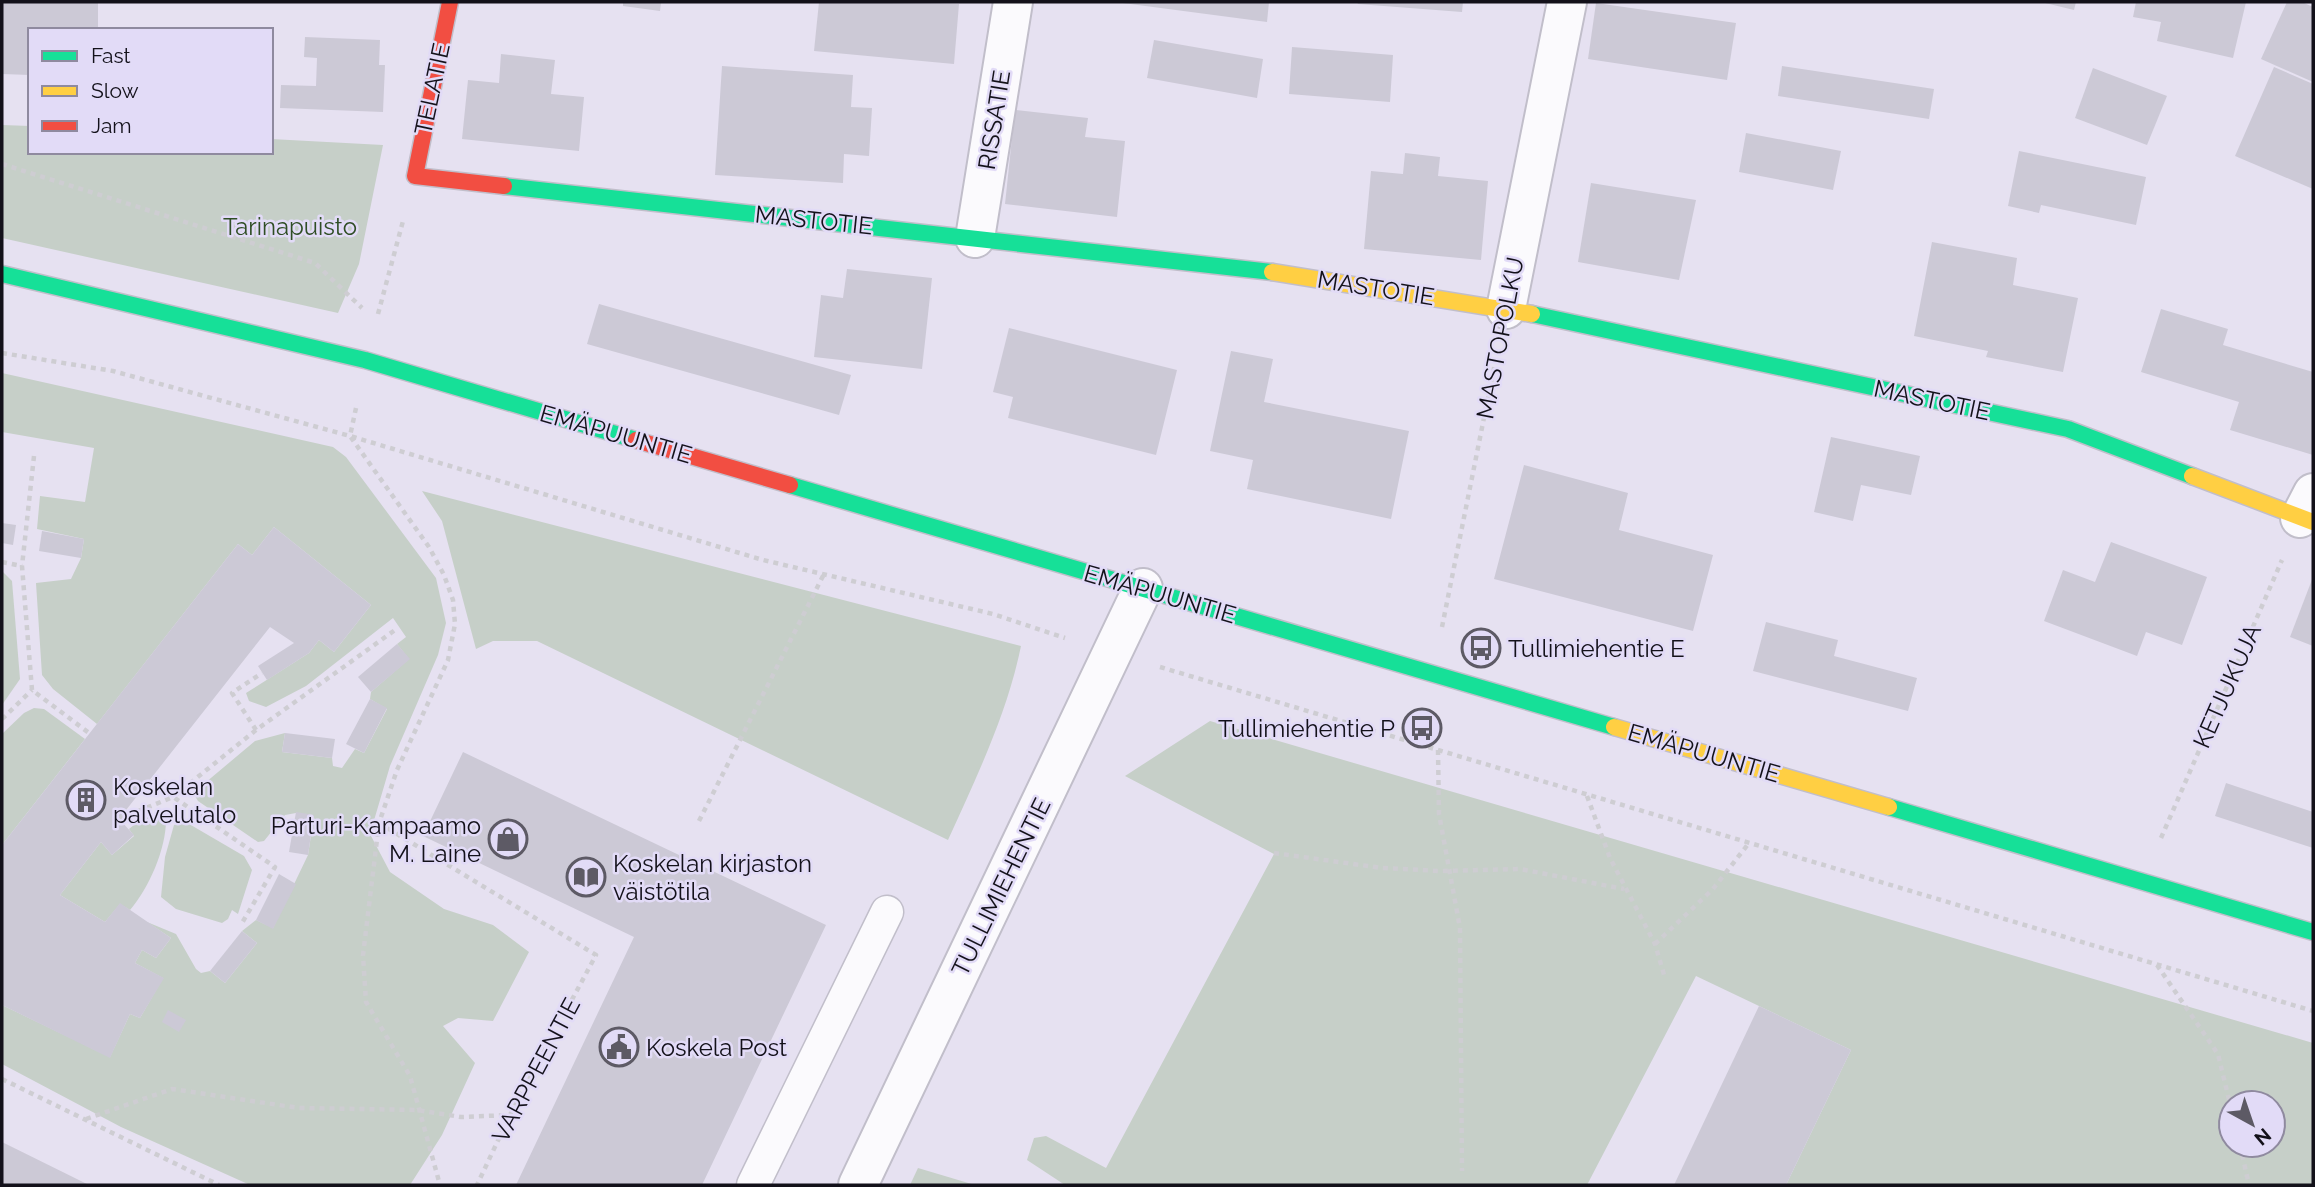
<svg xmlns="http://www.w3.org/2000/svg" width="2315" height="1187" font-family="Raleway,sans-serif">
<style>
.green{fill:#c6cfc8;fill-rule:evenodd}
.building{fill:#ccc9d6}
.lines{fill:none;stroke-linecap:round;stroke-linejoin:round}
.lane-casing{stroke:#c1beca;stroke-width:35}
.street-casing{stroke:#c1beca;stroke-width:42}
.fast-casing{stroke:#c1beca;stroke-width:19}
.slow-casing{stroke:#c1beca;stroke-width:19}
.jam-casing{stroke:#c1beca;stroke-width:19}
.path{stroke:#cecdd2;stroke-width:4.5;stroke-dasharray:5 5;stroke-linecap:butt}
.lane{stroke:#fbfafd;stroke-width:32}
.street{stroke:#fbfafd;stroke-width:38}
.fast{stroke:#16e098;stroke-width:16}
.slow{stroke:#ffcf43;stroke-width:16}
.jam{stroke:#f24e42;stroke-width:16}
.labels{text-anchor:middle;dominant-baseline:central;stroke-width:5;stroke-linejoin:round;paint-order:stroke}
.street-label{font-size:24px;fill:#13111a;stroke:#e2dbf7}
.park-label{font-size:24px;fill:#2f4e24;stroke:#e2dbf7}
.poi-label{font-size:24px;fill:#13111a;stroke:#e2dbf7;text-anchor:start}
</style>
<rect width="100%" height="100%" fill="#e6e1f1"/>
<g class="green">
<polygon points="2,125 30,126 30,152 271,152 271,139 383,145 359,264 338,313 2,238"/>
<polygon points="2,373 333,447 346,457 436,578 446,623 438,655 390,766 370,834 390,872 444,909 493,925 529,952 493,1021 458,1018 443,1026 475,1063 442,1135 410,1185 250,1185 121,1127 2,1064 2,1005 110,1057 130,1014 140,1018 163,978 135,963 142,950 156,958 171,938 147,922 176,934 196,969 201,973 210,971 225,983 257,943 242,931 256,920 273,928 308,855 314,816 296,813 285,815 264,841 258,842 198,801 195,796 199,788 255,741 285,733 282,752 332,758 333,766 342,768 355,749 364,753 387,709 370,699 371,692 409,659 397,644 406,637 393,618 306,686 266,707 249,701 246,693 309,653 319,640 334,652 371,605 274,527 252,555 238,544 97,724 53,689 42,675 36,583 71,579 81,558 84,539 37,529 40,496 85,502 94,448 2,432"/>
<path d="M422,491l599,155c-14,68 -44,130 -73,194l-411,-199h-44l-17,8 -34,-128z"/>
<polygon points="2,571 12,581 20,679 2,705"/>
<polygon points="34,708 44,709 85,739 2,845 2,734 24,713"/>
<path d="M1210,721l1103,322v142h-527l65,-135 -155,-74 -109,209h-522l-38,-25 7,-22 12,-2 60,32 168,-314 -149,-78zM2231,1103h42v42h-42z"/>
<path d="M161,815l5,5c0,29 -17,68 -36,90l-10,-6 -15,18 -45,-27 41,-53 11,13 22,-19 -5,-7c10,-8 19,-14 32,-14z"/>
<polygon points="184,821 244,856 252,870 238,914 232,910 228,919 222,923 176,909 161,897 165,857 174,825"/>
<polygon points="918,1168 975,1185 910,1185"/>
</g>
<g class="building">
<polygon points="2,2 98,2 98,30 30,30 30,75 2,74"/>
<polygon points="623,2 661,2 660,11 623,6"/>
<polygon points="819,2 959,4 954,64 814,51"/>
<polygon points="1115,2 1269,2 1267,22"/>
<polygon points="1357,2 1463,2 1462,12 1358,4"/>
<polygon points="2041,2 2076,2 2074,10"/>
<polygon points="2136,2 2246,2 2233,58 2157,41 2161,22 2133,17"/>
<polygon points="2287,2 2302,2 2313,7 2313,82 2261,59"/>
<polygon points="1596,3 1736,23 1727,80 1588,59"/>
<polygon points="305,37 380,40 379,65 385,65 383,112 280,108 281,85 316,86 317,58 304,57"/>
<polygon points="1154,40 1263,59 1257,98 1147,78"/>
<polygon points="1292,47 1393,55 1390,102 1289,94"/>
<polygon points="501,54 555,60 551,94 584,97 579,151 462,139 468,80 499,83"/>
<polygon points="722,66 853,75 851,107 872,108 869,156 844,154 843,183 715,175"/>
<polygon points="1782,66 1934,89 1929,119 1778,96"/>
<polygon points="2274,67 2313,84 2313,189 2235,156"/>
<polygon points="2093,68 2167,96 2147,145 2075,118"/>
<polygon points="1015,110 1088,118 1085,137 1125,141 1117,217 1005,204"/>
<polygon points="1746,133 1841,151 1833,190 1739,172"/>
<polygon points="2019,151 2146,177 2136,225 2041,205 2039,213 2008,206"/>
<polygon points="1405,153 1440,157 1438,176 1488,181 1481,260 1364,249 1371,171 1403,174"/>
<polygon points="1591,183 1696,200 1679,280 1578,262"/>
<polygon points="1932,242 2017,258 2013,285 2078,298 2063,372 1986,357 1988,351 1914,336"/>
<polygon points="847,269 932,278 922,369 814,357 821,295 843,298"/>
<polygon points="599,304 851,375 839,415 587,344"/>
<polygon points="2161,309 2228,329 2223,345 2313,372 2313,455 2230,430 2239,402 2141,372"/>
<polygon points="1009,328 1177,370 1156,455 1008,418 1013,397 993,392"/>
<polygon points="1231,351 1273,359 1264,402 1409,431 1391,519 1247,489 1253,460 1210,451"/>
<polygon points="1831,437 1920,456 1911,495 1861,485 1853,521 1814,512"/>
<polygon points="1524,465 1628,493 1619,530 1713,555 1693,631 1494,579"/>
<polygon points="2,523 16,525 13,545 2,543"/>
<polygon points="274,527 371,605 334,652 319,640 309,653 267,680 258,666 294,643 270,627 119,819 134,835 112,855 101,842 60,895 105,922 120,903 171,938 156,958 142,950 135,963 164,978 140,1018 130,1014 110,1058 2,1005 2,845 238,544 252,555"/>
<polygon points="42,531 84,539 81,558 39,551"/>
<polygon points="2111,542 2207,577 2182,645 2146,632 2137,656 2044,621 2063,570 2095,582"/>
<polygon points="2313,577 2313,646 2290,637"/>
<polygon points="1766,622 1838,640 1834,656 1917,678 1908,711 1753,671"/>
<polygon points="397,644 410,659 371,692 358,677"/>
<polygon points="370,699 387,708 364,753 346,744"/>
<polygon points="285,733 335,739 332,758 282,752"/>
<polygon points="463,752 826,925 702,1185 516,1185 634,937 423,836"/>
<polygon points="2226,783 2313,812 2313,848 2215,816"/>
<polygon points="296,812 314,815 308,855 289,852"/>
<polygon points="279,874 296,884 273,929 256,920"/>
<polygon points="242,931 257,943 225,983 210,971"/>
<polygon points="1759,1006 1851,1050 1786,1185 1674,1185"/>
<polygon points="168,1010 186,1020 179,1032 162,1022"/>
<polygon points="2,1142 89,1185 2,1185"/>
</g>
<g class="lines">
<defs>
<polyline id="lane" points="753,1185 887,912"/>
<g id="street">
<polyline points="975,238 1013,2"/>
<polyline points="1506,309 1567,2"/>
<polyline points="2300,518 2313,493"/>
<polyline points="858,1185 1143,588"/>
</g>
<g id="fast">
<polyline points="504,186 1272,272"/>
<polyline points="2,274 365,360 636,440"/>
<polyline points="1532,314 2068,429 2192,476"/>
<polyline points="790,485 1614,727"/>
<polyline points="1889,807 2313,932"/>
</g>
<g id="slow">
<polyline points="1272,272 1532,314"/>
<polyline points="2192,476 2313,522"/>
<polyline points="1614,727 1889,807"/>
</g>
<g id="jam">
<polyline points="450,2 415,176 504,186"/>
<polyline points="636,440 790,485"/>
</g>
</defs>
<use href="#lane" class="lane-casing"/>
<use href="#street" class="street-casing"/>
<use href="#fast" class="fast-casing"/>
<use href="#slow" class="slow-casing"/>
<use href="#jam" class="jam-casing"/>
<g class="path">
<polyline points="2,164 315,263 362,308"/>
<polyline points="378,314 403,221"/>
<polyline points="2,353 113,371 350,436 763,560 993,614 1065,638"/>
<polyline points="356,408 350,436 429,547 444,575 453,600 455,624 448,660 397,770 379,823 363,955 366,1002 410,1076 440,1185"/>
<polyline points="34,456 22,566 32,690 89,733"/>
<polyline points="2,562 22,566"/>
<polyline points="1442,627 1496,358"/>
<polyline points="1160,667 2313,1011"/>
<polyline points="2,719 32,690"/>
<polyline points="256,730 232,693 262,673"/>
<polyline points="1438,750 1439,814 1460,928 1462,1171"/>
<polyline points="150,781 275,867 242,923"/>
<polyline points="1587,796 1610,858 1655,944 1665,978"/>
<polyline points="119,819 173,797 256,730 395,630"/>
<polyline points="699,821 824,574"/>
<polyline points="379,823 596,955 510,1115 477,1185"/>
<polyline points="2161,838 2282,560"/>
<polyline points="1274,853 1382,868 1440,871 1520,869 1624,889"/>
<polyline points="1655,944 1713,889 1749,843"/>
<polyline points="2157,965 2218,1054 2231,1108"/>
<polyline points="2,1079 219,1185"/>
<polyline points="86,1119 172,1089 299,1108 417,1110 461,1117 510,1115"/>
<polyline points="2240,1145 2249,1185"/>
</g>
<use href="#lane" class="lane"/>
<use href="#street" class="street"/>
<use href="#fast" class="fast"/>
<use href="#slow" class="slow"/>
<use href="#jam" class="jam"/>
</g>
<defs>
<symbol id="bus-ring" viewBox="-11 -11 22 22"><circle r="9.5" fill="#e2dbf7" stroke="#5d5a65" stroke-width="1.5"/><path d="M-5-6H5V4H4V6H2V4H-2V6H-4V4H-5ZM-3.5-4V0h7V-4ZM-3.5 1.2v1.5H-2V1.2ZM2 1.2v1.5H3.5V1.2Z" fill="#5d5a65"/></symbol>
<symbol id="building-ring" viewBox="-11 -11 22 22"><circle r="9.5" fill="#e2dbf7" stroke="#5d5a65" stroke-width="1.5"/><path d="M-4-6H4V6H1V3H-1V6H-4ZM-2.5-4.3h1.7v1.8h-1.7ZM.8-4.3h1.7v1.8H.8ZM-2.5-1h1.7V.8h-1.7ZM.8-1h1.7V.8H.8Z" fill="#5d5a65"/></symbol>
<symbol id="shop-ring" viewBox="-11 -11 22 22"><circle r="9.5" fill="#e2dbf7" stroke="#5d5a65" stroke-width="1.5"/><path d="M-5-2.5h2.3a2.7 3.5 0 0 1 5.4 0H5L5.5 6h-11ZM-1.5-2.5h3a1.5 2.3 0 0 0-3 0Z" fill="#5d5a65"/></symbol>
<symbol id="library-ring" viewBox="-11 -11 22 22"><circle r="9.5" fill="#e2dbf7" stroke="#5d5a65" stroke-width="1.5"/><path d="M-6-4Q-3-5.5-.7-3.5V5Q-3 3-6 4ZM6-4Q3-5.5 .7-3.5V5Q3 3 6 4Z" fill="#5d5a65"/></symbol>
<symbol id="civic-ring" viewBox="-11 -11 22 22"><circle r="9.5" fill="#e2dbf7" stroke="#5d5a65" stroke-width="1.5"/><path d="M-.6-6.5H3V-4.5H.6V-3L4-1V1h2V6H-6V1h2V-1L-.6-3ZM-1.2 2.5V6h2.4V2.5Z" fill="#5d5a65"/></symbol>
</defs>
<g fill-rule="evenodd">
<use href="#bus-ring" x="1459" y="626" width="44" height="44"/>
<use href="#bus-ring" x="1400" y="706" width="44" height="44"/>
<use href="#building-ring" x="64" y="778" width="44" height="44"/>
<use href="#shop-ring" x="486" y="817" width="44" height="44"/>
<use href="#library-ring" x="564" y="855" width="44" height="44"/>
<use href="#civic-ring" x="597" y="1025" width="44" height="44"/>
</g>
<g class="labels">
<g class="street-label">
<text transform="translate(432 89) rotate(-78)">TELATIE</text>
<text transform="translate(994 120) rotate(-81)">RISSATIE</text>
<text transform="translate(814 220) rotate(6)">MASTOTIE</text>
<text transform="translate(1376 288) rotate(9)">MASTOTIE</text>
<text transform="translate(1500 338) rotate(-79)">MASTOPOLKU</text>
<text transform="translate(1932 400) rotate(12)">MASTOTIE</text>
<text transform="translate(616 434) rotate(16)">EMÄPUUNTIE</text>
<text transform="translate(1160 594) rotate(16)">EMÄPUUNTIE</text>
<text transform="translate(2227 686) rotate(-66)">KETJUKUJA</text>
<text transform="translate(1704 753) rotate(16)">EMÄPUUNTIE</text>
<text transform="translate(1001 887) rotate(-64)">TULLIMIEHENTIE</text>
<text transform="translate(536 1070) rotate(-62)">VARPPEENTIE</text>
</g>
<g class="park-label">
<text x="290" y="226">Tarinapuisto</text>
</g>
<g class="poi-label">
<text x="1508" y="648">Tullimiehentie E</text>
<text x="1395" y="728" text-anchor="end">Tullimiehentie P</text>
<text x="113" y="786">Koskelan<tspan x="113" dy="28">palvelutalo</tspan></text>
<text x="481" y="825" text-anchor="end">Parturi-Kampaamo<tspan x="481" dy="28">M. Laine</tspan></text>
<text x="613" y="863">Koskelan kirjaston<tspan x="613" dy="28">väistötila</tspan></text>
<text x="646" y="1047">Koskela Post</text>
</g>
</g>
<rect width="2315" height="1187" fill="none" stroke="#13111a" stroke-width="7"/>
<rect x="28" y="28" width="245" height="126" fill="#e2dbf7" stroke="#8f8a9f" stroke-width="2"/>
<rect x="42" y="51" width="35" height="10" fill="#16e098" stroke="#8f8a9f" stroke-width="2"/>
<text x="91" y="63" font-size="21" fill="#13111a">Fast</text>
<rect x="42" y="86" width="35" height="10" fill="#ffcf43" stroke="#8f8a9f" stroke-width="2"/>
<text x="91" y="98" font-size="21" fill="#13111a">Slow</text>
<rect x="42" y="121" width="35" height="10" fill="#f24e42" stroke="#8f8a9f" stroke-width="2"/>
<text x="91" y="133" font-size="21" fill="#13111a">Jam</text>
<g transform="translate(2252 1124) rotate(140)"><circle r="33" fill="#e2dbf7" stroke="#8f8a9f" stroke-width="2"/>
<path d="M0-5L12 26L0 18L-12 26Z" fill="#5d5a65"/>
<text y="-10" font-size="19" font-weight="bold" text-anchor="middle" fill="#13111a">N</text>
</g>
</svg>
